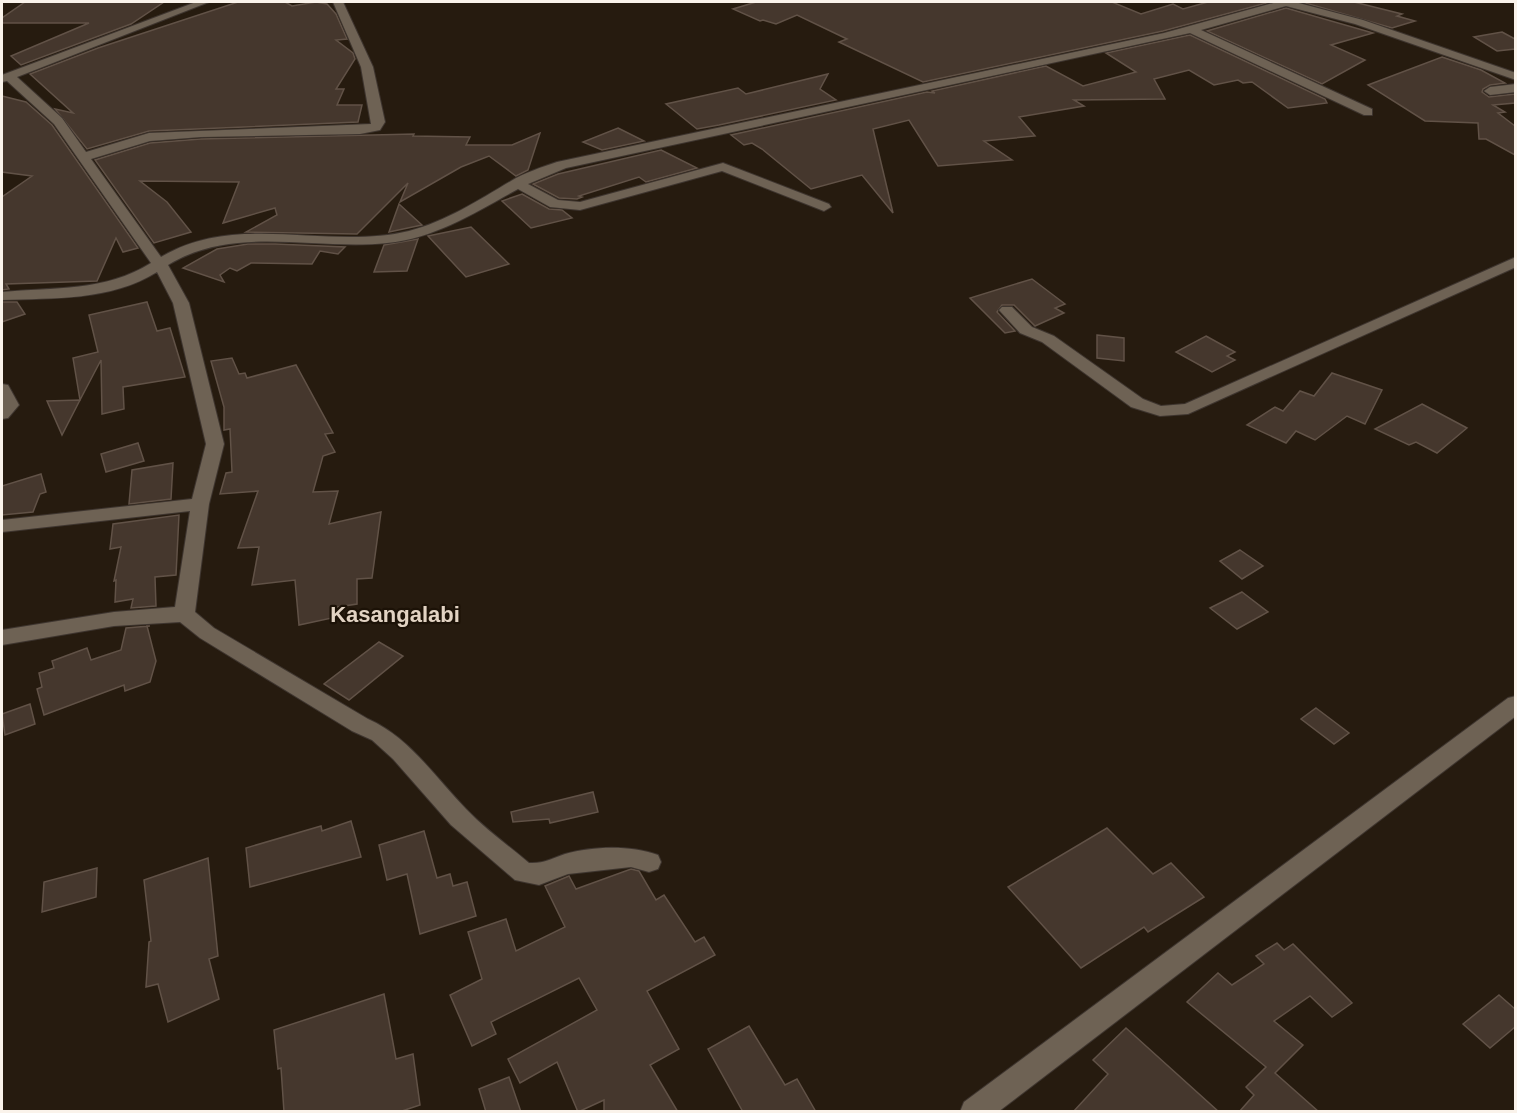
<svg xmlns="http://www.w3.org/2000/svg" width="1517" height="1113" font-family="Helvetica,sans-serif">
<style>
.building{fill:#45372d;stroke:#615247;stroke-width:1.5}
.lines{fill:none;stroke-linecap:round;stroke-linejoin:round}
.minor-casing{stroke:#3e352f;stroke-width:2}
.minor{fill:#6e6254;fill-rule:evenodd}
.labels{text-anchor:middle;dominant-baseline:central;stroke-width:4.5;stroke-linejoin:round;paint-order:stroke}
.quarter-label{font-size:22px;font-weight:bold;fill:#e2d3c3;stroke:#1c1207}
</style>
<rect width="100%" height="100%" fill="#261b0f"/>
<g class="building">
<polygon points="25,2 164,2 131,24 21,65 11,56 89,23 2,23 2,18"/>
<polygon points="238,2 285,2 292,6 316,2 327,4 336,14 347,39 336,40 353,53 355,59 336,89 344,89 337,105 362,105 358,122 149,131 87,149 55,109 73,113 30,74 98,48"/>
<polygon points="756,2 1112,2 1141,14 1173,4 1183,9 1208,2 1270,2 1163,31 923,82 839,42 847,39 797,15 776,24 763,20 760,21 733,9"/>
<polygon points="1302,2 1354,2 1402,14 1397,16 1415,21 1392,28"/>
<polygon points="1286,8 1373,33 1331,45 1365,60 1322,84 1207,31"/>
<polygon points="1502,32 1515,39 1515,49 1497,51 1474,37"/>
<polygon points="1190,35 1325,99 1327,103 1288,108 1252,82 1243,83 1238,80 1214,85 1189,70 1154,79 1165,99 1074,100 1084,106 1019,117 1035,136 984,141 1012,160 938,166 909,120 873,129 893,213 862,175 811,189 762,149 752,143 744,145 731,135 927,92 935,93 932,91 1046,66 1083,86 1136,72 1106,53"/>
<polygon points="1442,57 1481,70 1505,83 1490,85 1483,89 1482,92 1489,97 1515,94 1515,103 1493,105 1505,112 1498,113 1515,126 1515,155 1486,139 1479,139 1478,123 1425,121 1368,85"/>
<polygon points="828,74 820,89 836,100 719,125 697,129 666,104 738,88 746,94"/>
<polygon points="2,96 26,102 52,125 138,248 123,252 116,238 97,281 6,284 9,289 2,290 2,197 32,176 2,172"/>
<polygon points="618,128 644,141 602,150 583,142"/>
<polygon points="540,133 528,170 516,176 489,156 461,167 400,202 408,183 357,234 246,232 277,215 275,208 223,223 239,182 140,181 167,202 191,232 154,243 95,160 150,143 201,139 414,134 413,136 470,137 466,145 512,145"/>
<polygon points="661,150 697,168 646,182 639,177 579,196 582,197 577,199 559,198 533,184 558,174"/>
<polygon points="522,194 549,209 562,210 572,218 531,228 502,201"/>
<polygon points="399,204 422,225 389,232"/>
<polygon points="471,227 509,264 466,277 428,236"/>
<polygon points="418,239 407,271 374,272 384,245"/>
<polygon points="248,244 275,244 345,247 338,254 320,251 312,264 251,263 237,271 230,268 220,275 224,282 183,268 217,249"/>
<polygon points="1032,279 1065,304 1055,308 1064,313 1035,326 1014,305 1002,305 997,312 1015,331 1005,333 970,298"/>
<polygon points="2,302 17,302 25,314 2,322"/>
<polygon points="147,302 157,331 170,328 185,377 123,387 124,409 102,414 101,360 80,400 73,358 98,352 89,315"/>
<polygon points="1097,335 1124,338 1124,361 1097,358"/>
<polygon points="1206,336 1235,352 1227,356 1235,360 1212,372 1176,352"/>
<polygon points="232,358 239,374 245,373 247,378 296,365 333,433 325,434 335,452 323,456 313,492 338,491 329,524 381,512 372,578 357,579 357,604 331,608 332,618 299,625 295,580 252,585 259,547 238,548 258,491 220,494 226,473 232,472 230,429 224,430 224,407 211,361"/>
<polygon points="1332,373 1382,390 1365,424 1347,416 1315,440 1296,431 1286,443 1247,425 1275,407 1283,411 1300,391 1314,396"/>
<polygon points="80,400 62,435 47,401"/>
<polygon points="1422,404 1467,428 1437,453 1416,442 1409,445 1375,429"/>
<polygon points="138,443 144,461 106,472 101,454"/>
<polygon points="173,463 171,499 129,504 132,470"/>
<polygon points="41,474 46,492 40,494 33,512 2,515 2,486"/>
<polygon points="179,515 176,575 155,577 156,606 131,608 133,599 115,602 116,580 114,581 121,547 110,549 113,524"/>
<polygon points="1240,550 1263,566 1242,579 1220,561"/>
<polygon points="1242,592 1268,612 1237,629 1210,608"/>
<polygon points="147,626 156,661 150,682 125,691 124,685 44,715 37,689 42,687 39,673 54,668 52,661 87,648 91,660 121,650 126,628 150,626"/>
<polygon points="379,642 403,656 349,700 324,684"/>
<polygon points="30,704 35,724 5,735 2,714"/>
<polygon points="1316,708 1349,733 1334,744 1301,719"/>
<polygon points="593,792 598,812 550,823 549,819 513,822 511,812"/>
<polygon points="351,821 361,857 250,887 246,848 321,826 322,831"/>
<polygon points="1107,828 1153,874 1171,863 1204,897 1148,932 1144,927 1081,968 1008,887"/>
<polygon points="424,831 437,878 450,874 453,886 467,882 476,916 420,934 407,874 387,880 379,845"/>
<polygon points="208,858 218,956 209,959 219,999 168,1022 158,984 146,987 149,942 151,941 144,880"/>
<polygon points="97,868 96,897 42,912 44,882"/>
<polygon points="631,869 639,871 656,900 664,895 695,942 704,937 715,955 647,991 679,1049 650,1065 678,1112 604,1112 604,1100 578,1112 557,1062 520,1083 508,1059 597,1010 579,978 491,1022 496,1034 472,1046 450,995 482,979 468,932 506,919 516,951 565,927 545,886 569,876 576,889"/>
<polygon points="1277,943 1284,950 1293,944 1352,1003 1332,1017 1310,996 1274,1021 1303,1045 1275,1073 1319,1112 1239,1112 1254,1095 1246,1087 1266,1067 1187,1002 1218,973 1232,985 1264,964 1256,956"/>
<polygon points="384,994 396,1059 413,1054 420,1105 399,1112 284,1112 281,1068 278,1069 274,1030"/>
<polygon points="1499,995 1515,1009 1515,1027 1490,1048 1463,1024"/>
<polygon points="749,1026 785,1085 797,1079 816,1112 743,1112 708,1049"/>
<polygon points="1126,1028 1219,1112 1073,1112 1108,1074 1093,1060"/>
<polygon points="509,1077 521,1112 486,1112 479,1089"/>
</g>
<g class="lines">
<defs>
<g id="minor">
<path d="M196,2h13l-192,75 45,41 24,34 63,-19 222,-9 -10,-57 -28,-65h10l30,65 12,55 -5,8 -20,4 -159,3 -51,4 -59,18 70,98c78,-46 166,-6 248,-26 36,-9 70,-31 102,-50 13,-8 31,-14 46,-19l607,-129 113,-31h18l68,18 153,53v7l-161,-56 -69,-18 -85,24 171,79v6h-8l-174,-82 -624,135 -38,16 30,16 22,2 143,-39 106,41 2,3 -7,4 -102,-40 -142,39 -30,-3 -32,-18c-42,23 -82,49 -131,54 -73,8 -152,-19 -219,22l21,38 35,141 -15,60 -14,108 19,16 154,91c41,18 67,58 98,90 19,20 42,36 63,54 14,1 24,-5 36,-9 29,-8 65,-9 93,1l3,7 -3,7 -9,3 -18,-5 -63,7 -29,11 -24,-5 -64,-55 -58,-66 -21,-19 -20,-9 -152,-93 -20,-16 -66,4 -112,19v-15l112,-18 61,-5 15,-96 -188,21v-12l190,-21 14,-55 -33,-141 -16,-31c-46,29 -104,26 -155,28v-8c52,-5 103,0 149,-29l-97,-139 -47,-43 -5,1v-7z"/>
<polygon points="1516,84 1516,92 1490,95 1484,91 1490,87"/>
<polygon points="1516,257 1516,267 1188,414 1160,416 1131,407 1042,342 1020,333 999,310 1002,307 1012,307 1032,327 1054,336 1143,399 1161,406 1185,404"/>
<polygon points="2,384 8,385 19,405 8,418 2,419"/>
<polygon points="1516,696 1516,716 998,1112 960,1112 964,1102 1508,698"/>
</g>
</defs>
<use href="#minor" class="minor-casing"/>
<use href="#minor" class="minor"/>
</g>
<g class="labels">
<g class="quarter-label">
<text x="395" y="614">Kasangalabi</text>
</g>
</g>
<rect width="1517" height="1113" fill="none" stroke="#faf3eb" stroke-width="6"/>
</svg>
